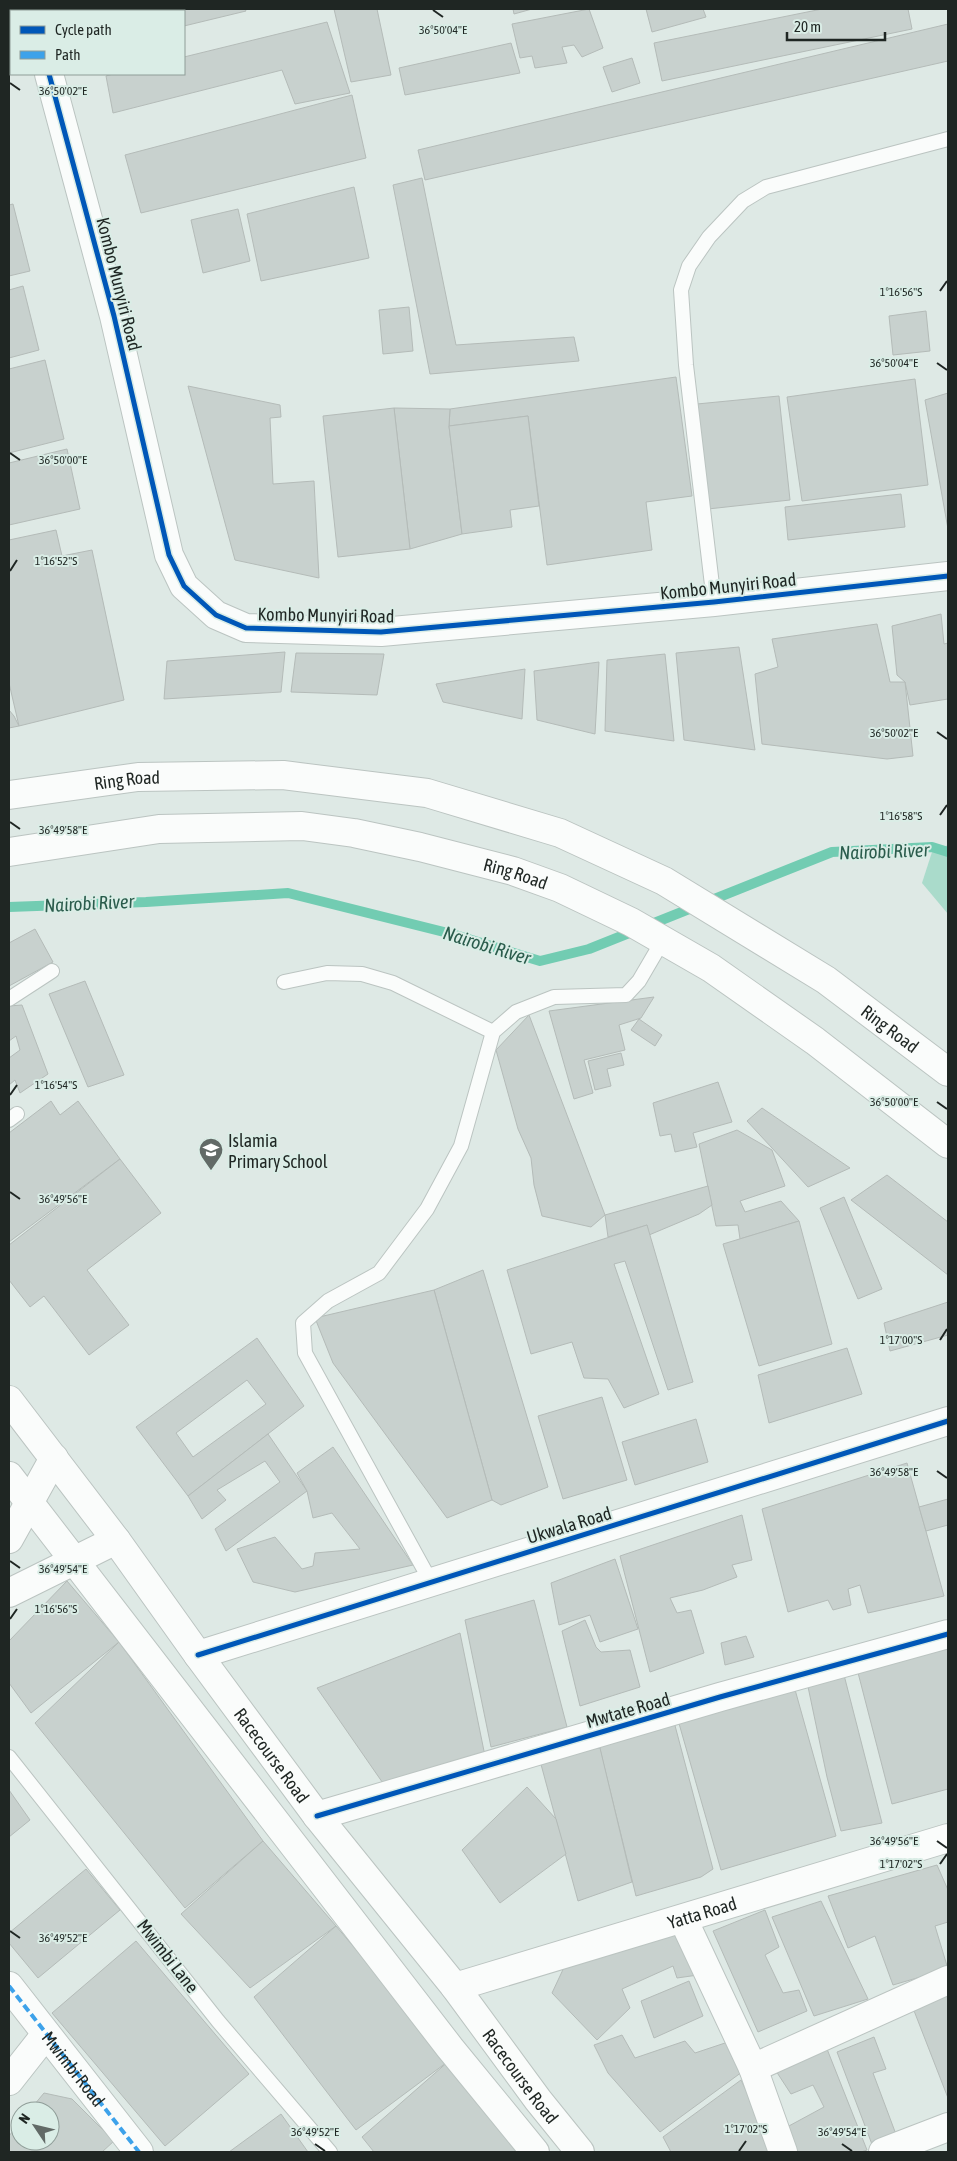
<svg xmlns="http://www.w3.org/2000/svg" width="957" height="2161" font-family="'Asap Condensed',sans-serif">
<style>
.green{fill:#aadbcb}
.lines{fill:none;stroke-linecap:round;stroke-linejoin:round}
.stream{stroke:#72ccb2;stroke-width:10}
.building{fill:#c8d1ce;stroke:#b4bbb8;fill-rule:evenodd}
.lane-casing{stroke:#bbc4c1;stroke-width:16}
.street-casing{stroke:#bbc4c1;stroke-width:30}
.secondary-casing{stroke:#bbc4c1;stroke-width:30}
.lane{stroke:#fafcfb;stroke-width:14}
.street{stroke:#fafcfb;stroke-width:28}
.secondary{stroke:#fafcfb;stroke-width:28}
.quiet{stroke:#3da2ea;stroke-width:4;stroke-dasharray:8 4;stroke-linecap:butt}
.cycleway-casing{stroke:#daede6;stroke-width:8}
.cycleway{stroke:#0057b8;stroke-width:5}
.ticks{fill:none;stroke:#1f2623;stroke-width:2}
.labels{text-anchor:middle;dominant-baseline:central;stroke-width:4;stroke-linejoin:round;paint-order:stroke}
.street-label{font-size:18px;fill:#1f2623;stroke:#daede6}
.poi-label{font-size:18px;fill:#1f2623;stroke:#daede6;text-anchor:start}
.water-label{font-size:19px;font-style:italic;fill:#2a5c4c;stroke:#daede6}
.ticks-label{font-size:12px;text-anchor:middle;fill:#1f2623;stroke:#daede6;stroke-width:4;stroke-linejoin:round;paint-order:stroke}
</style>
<rect width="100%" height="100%" fill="#dee9e5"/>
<polygon class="green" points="948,845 948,914 922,883 932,852"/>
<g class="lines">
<polyline class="stream" points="9,907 146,902 288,893 452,934 540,961 589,949 832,852 932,847 948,852"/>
</g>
<g class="building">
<polygon points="124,9 245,9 246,11 184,26 184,11 125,11"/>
<polygon points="334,9 377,9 391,75 351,82"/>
<polygon points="513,9 532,9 514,14"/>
<polygon points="589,9 603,48 582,57 574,45 562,47 567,63 535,68 532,56 520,58 512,24"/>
<polygon points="646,9 703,9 706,17 652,32"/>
<polygon points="822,9 908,9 912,29 662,81 654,43"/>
<polygon points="327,22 350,93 295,104 282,70 113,113 106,76 113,74 184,74 184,57"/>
<polygon points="948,24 948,61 425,180 418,150"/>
<polygon points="511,43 520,73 405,95 399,68"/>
<polygon points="632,58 640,83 612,92 603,67"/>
<polygon points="352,95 366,158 141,213 125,155"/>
<polygon points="422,178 456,345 574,337 579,361 430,374 393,185"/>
<polygon points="354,187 369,258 261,281 247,214"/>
<polygon points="13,204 30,271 9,276 9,205"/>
<polygon points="238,209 250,261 203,273 191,220"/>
<polygon points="23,286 39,350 9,358 9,290"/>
<polygon points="409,307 413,351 383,354 379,310"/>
<polygon points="926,311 930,351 893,355 889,316"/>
<polygon points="45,360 64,439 9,453 9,369"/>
<polygon points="676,377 692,496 646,502 652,550 547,565 528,416 449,426 450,409"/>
<polygon points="915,379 928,485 802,501 787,397"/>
<polygon points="188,386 280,405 281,417 270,418 273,484 314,481 319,578 235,560"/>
<polygon points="948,393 948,529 925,400"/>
<polygon points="779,396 790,500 708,509 697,404"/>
<polygon points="394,408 450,409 449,426 462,534 410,549"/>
<polygon points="394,408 410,549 338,557 323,416"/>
<polygon points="528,416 539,506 510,510 512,527 462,534 449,426"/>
<polygon points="67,449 80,509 9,525 9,463"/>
<polygon points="901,494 905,527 788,540 785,507"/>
<polygon points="56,530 62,556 92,550 124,700 19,726 9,683 9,540"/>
<polygon points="941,614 944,644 948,643 948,699 910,705 905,682 897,675 892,626"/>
<polygon points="877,624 890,682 905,682 913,756 887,759 762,744 755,674 778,667 772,639"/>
<polygon points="739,647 755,750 684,740 676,653"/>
<polygon points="285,652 281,692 164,699 167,661"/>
<polygon points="296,653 384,654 377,695 291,692"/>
<polygon points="665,654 674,741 605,731 607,660"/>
<polygon points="599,662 595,734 537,720 534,671"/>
<polygon points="525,669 522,719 443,702 436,684"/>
<polygon points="9,710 14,716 19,726 9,728"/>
<polygon points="35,929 53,962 9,986 9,943"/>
<polygon points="85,981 124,1075 88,1087 49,994"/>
<polygon points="654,997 641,1018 619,1025 625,1050 584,1060 593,1093 574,1099 549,1011"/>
<polygon points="22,1005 48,1074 20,1093 15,1080 9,1085 9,1058 20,1050 16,1036 9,1041 9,1006"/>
<polygon points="529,1015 605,1215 591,1227 542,1216 534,1185 531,1158 518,1129 496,1050"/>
<polygon points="639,1019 662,1035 655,1046 631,1030"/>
<polygon points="621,1053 624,1065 607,1069 611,1086 595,1090 588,1061"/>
<polygon points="718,1082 732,1122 693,1133 697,1147 675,1152 671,1134 660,1136 653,1103"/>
<polygon points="51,1101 60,1115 78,1101 120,1159 9,1242 9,1133"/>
<polygon points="762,1108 850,1168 808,1187 747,1121"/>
<polygon points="737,1130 772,1150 785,1186 740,1201 745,1212 781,1201 799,1221 740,1239 738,1225 716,1226 699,1144"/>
<polygon points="120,1159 161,1213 87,1270 129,1325 89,1355 44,1296 30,1307 9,1280 9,1245"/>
<polygon points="887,1175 948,1222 948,1275 851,1200"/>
<polygon points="708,1186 712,1205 699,1214 649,1235 647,1225 608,1237 605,1215"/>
<polygon points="844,1197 882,1289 858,1299 820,1208"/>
<polygon points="799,1221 832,1344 759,1366 723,1244"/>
<polygon points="647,1225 693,1382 668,1390 625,1261 614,1264 659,1394 624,1408 608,1379 584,1378 572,1342 531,1354 507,1270"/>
<polygon points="483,1270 548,1487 501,1505 492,1500 434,1290"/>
<polygon points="434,1290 492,1500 447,1518 333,1363 315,1318"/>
<polygon points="948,1302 948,1335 890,1351 884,1323"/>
<path d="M257,1338l47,68 -116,90 -52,-69zM247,1380l19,24 -73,53 -17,-24z"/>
<polygon points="847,1348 862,1394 769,1423 758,1375"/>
<polygon points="602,1397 627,1480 563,1499 538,1416"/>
<polygon points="696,1419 708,1462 635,1485 622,1442"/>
<polygon points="268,1434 307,1491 226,1551 215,1529 280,1482 265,1461 217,1490 226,1500 202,1519 188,1496"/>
<polygon points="333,1447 413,1565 295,1592 253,1582 237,1549 275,1537 302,1569 313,1566 315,1553 360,1549 332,1513 313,1518 307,1491 297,1473"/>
<polygon points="907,1463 944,1596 868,1613 860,1585 848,1589 851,1605 833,1610 828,1600 788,1612 762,1509"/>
<polygon points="948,1499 948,1525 926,1531 919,1507"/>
<polygon points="742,1515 752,1560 732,1565 737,1577 703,1590 670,1598 677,1613 691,1610 704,1653 650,1672 620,1556"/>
<polygon points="615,1559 638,1629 600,1642 590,1615 559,1625 551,1583"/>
<polygon points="67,1581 119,1642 31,1713 9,1683 9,1641"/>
<polygon points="534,1600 567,1727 491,1747 465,1620"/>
<polygon points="585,1620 596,1647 601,1652 630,1650 640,1687 580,1706 562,1631"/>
<polygon points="460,1633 485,1756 387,1789 317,1688"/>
<polygon points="746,1636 754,1657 725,1665 721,1643"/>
<polygon points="948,1639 948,1789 892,1804 856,1665"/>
<polygon points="119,1642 263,1841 185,1908 35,1723"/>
<polygon points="844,1675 882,1823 841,1831 827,1777 807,1682"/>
<polygon points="794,1686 836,1836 721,1870 678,1720"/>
<polygon points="673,1718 713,1869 701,1877 636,1896 597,1737"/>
<polygon points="600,1748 632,1882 578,1901 539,1757"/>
<polygon points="527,1787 556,1819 566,1854 500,1903 462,1850"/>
<polygon points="9,1790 30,1820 9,1837"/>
<polygon points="263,1841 336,1926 250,1988 181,1914"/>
<polygon points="937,1865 948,1890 948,1922 935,1926 948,1969 893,1985 875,1936 848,1948 828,1896"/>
<polygon points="86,1869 120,1910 38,1978 9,1943 9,1933"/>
<polygon points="821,1901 868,1999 814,2016 772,1917"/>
<polygon points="765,1910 779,1947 765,1955 783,1993 799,1990 807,2011 758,2032 713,1931"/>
<polygon points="336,1926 450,2060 356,2130 254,1997"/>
<polygon points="678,1934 698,1975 677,1978 673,1966 622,1989 630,2008 597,2040 552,1993 567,1961"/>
<polygon points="136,1941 249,2074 165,2146 52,2013"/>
<polygon points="689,1981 703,2016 654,2038 641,2001"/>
<polygon points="948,1986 948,2098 911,2003"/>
<polygon points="622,2035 635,2058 685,2041 695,2053 731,2041 742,2072 660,2132 608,2073 594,2045"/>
<polygon points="874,2037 886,2069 873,2073 897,2137 873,2147 837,2052"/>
<polygon points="827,2049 867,2150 861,2152 797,2152 787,2127 824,2107 813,2085 791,2094 776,2071"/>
<polygon points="450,2060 525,2152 374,2152 362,2137"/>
<polygon points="741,2080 776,2152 671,2152 663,2137"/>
<polygon points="44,2093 72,2099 114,2141 102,2152 9,2152 9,2136 20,2122 20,2141 50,2141 50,2111 29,2111"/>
<polygon points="281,2114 308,2152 229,2152"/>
</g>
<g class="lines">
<defs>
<g id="lane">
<polyline points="714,602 686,365 681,290 689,266 709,237 743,201 766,187 948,139"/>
<polyline points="284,982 327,973 362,974 393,983 493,1032"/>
<polyline points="9,999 52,971"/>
<polyline points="9,1120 17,1114"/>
<polyline points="431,1582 305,1353 303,1323 328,1301 379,1273 427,1209 461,1146 493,1032 516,1012 554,997 626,995 639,981 663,940"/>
<polyline points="9,1757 218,2021 330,2152"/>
</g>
<g id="street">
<polyline points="32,9 32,11"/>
<polyline points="49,74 114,316 169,555 184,586 216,615 246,628 381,632 714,602 948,576"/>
<polyline points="198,1655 948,1421"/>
<polyline points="317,1816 720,1697 948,1634"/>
<polyline points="683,1919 753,2068 783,2152"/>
<path id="s1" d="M9,1986l130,166"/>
<path id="s2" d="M455,1987l493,-149"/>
<polyline points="753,2068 948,1980"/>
<polyline points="9,2081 46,2034"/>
<polyline points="883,2152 948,2127"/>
</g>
<g id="secondary">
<path id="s3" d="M9,795l129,-18 145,-2 144,18 133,40 104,48 162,99 122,92"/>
<path id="s4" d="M9,852l150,-23 143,-3 52,7 66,14 93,24 47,17 71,34 80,46 104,73 133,103"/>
<path id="s5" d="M9,1400l107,140 82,115 119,161 138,171 83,113 42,52"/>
<polyline points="9,1476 450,2048 535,2152"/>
<polyline points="9,1539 54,1458"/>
<polyline points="9,1593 116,1540"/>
</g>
</defs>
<use href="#lane" class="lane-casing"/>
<use href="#street" class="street-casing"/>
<use href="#secondary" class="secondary-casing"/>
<use href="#lane" class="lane"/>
<use href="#street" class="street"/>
<use href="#secondary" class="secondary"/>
<polyline class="quiet" points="9,1986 139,2152"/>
<defs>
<g id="cycleway">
<polyline points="49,74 114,316 169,555 184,586 216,615 246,628 381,632 714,602 948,576"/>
<polyline points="198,1655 948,1421"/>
<polyline points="317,1816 720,1697 948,1634"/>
</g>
</defs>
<use href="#cycleway" class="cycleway-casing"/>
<use href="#cycleway" class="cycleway"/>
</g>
<path class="ticks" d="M433,10l10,7M10,83l10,7M940,291l7,-10M937,363l10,7M10,453l10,7M10,571l7,-11M937,732l10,7M940,815l7,-10M10,822l10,7M10,1095l7,-10M937,1102l10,7M10,1192l10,7M940,1340l7,-11M937,1471l10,7M10,1561l10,7M10,1619l7,-10M937,1841l10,7M940,1864l7,-10M10,1931l10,7M315,2144l10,7M842,2144l10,7M739,2151l7,-10"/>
<defs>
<symbol id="school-pin" viewBox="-11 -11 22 30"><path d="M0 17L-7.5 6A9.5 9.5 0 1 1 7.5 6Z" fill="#626a67" stroke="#daede6"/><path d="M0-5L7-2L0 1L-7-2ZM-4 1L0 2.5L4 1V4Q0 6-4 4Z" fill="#fff"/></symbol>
</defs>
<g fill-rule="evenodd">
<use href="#school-pin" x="197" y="1136" width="28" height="38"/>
</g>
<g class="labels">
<g class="street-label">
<text transform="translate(119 284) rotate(76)">Kombo Munyiri Road</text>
<text transform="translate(728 586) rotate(-6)">Kombo Munyiri Road</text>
<text transform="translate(326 615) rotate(1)">Kombo Munyiri Road</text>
<text stroke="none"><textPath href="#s3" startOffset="119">Ring Road</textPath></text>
<text stroke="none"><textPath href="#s4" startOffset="514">Ring Road</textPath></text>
<text stroke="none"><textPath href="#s3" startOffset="944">Ring Road</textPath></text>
<text transform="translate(569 1525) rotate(-17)">Ukwala Road</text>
<text transform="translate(628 1710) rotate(-16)">Mwtate Road</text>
<text stroke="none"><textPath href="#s5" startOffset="442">Racecourse Road</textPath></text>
<text stroke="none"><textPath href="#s2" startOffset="258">Yatta Road</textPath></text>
<text transform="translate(168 1956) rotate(52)">Mwimbi Lane</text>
<text stroke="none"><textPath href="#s1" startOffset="105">Mwimbi Road</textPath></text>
<text stroke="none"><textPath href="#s5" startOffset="848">Racecourse Road</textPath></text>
</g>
<g class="poi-label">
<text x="228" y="1140">Islamia<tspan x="228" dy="21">Primary School</tspan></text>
</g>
<g class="water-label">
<text transform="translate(884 851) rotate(-2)">Nairobi River</text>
<text transform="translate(89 903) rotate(-3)">Nairobi River</text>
<text transform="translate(487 945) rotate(17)">Nairobi River</text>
</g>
</g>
<g class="ticks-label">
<text x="443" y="34">36°50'04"E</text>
<text x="63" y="95">36°50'02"E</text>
<text x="901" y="296">1°16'56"S</text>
<text x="894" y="367">36°50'04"E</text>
<text x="63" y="464">36°50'00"E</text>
<text x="56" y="565">1°16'52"S</text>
<text x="894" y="737">36°50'02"E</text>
<text x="901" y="820">1°16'58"S</text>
<text x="63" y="834">36°49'58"E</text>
<text x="56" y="1089">1°16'54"S</text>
<text x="894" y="1106">36°50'00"E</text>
<text x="63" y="1203">36°49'56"E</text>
<text x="901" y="1344">1°17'00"S</text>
<text x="894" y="1476">36°49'58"E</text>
<text x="63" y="1573">36°49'54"E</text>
<text x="56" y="1613">1°16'56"S</text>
<text x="894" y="1845">36°49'56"E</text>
<text x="901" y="1868">1°17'02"S</text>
<text x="63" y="1942">36°49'52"E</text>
<text x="746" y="2133">1°17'02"S</text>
<text x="315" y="2136">36°49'52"E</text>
<text x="842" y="2136">36°49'54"E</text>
</g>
<rect width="957" height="2161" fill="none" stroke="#1f2623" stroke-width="20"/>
<rect x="10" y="10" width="175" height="65" fill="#daede6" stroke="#8f9d98"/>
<rect x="20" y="26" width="25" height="8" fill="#0057b8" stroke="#8f9d98"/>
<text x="55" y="35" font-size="15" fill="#1f2623">Cycle path</text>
<rect x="20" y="51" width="25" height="8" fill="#3da2ea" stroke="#8f9d98"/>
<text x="55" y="60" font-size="15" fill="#1f2623">Path</text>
<g transform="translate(35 2126) rotate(305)"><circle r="24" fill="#daede6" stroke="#8f9d98"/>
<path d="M0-4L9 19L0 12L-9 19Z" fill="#626a67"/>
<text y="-8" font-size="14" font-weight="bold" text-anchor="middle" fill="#1f2623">N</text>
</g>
<path d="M787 32v8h98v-8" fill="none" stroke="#1f2623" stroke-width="2.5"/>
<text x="794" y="32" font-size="15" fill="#1f2623" stroke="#daede6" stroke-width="4" paint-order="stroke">20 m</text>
</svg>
